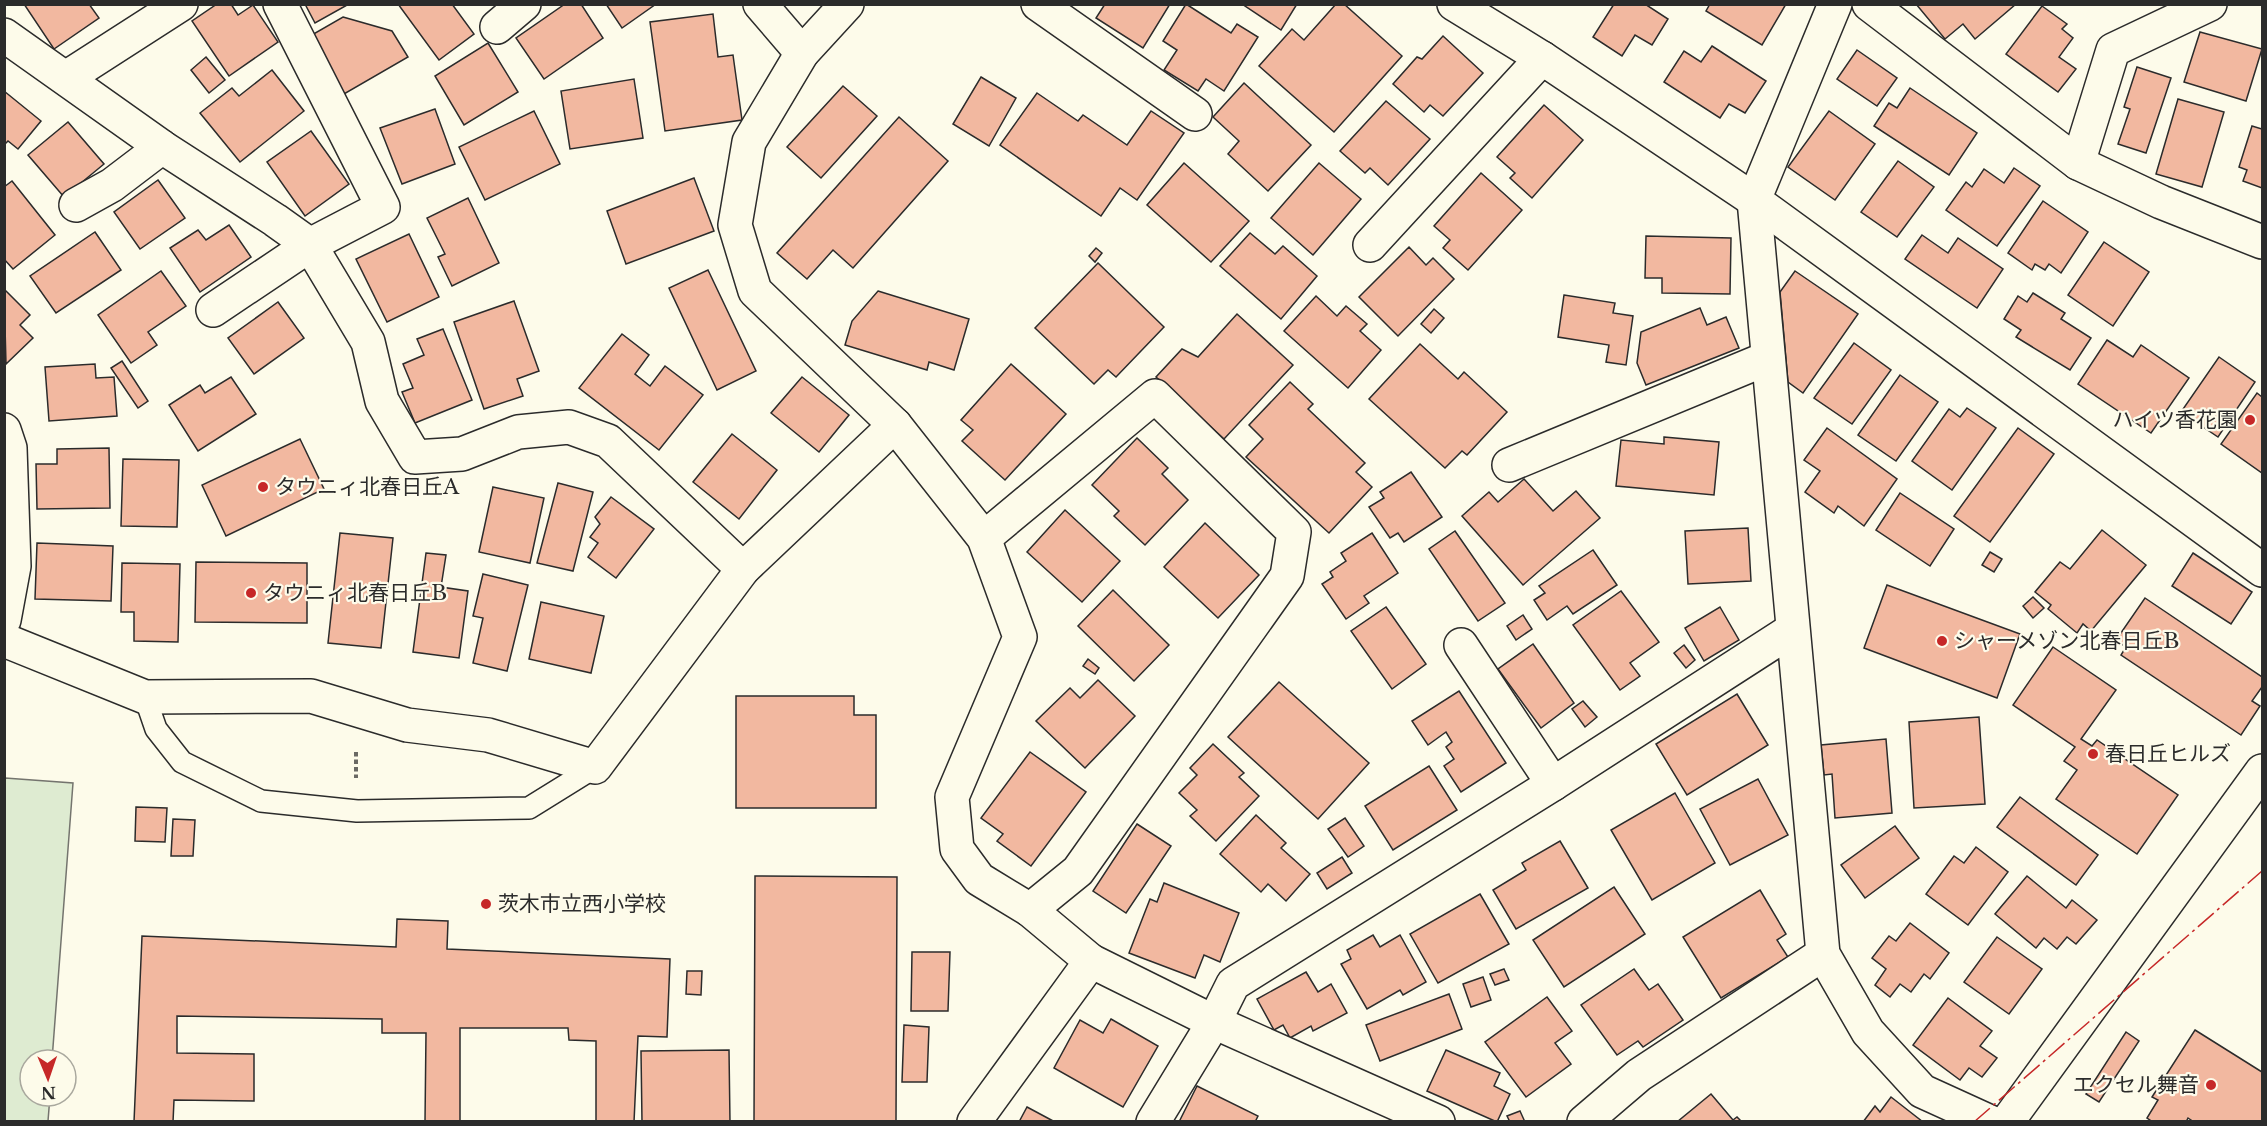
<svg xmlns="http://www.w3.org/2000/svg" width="2267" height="1126" font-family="'Libre Baskerville','Noto Sans JP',serif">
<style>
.green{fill:#deebd1;stroke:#74746e;stroke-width:1.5}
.building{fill:#f2b8a0;stroke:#2b2b2b;stroke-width:1.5}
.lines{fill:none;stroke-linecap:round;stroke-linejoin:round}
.service-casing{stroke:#2b2b2b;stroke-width:24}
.minor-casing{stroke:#2b2b2b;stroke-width:36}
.path{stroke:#6a6964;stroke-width:4;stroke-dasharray:4.5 3;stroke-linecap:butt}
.service{stroke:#fdfbea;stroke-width:21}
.minor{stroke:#fdfbea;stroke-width:33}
.power{stroke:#c62828;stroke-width:1.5;stroke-dasharray:21 4.5 3 4.5;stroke-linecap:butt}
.poi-dot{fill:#c62828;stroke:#fdfbea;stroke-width:2}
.labels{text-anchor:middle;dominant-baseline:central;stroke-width:4.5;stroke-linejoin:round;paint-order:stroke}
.poi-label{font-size:21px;fill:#2b2b2b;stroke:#fdfbea;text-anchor:start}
</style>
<rect width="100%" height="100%" fill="#fdfbea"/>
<polygon class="green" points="5,778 73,783 52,1060 30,1060 30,1096 50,1096 48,1121 5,1121"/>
<g class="building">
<polygon points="24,4 89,4 99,18 54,49"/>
<polygon points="217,4 231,4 238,15 253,5 278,42 229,76 192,21"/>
<polygon points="305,4 349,4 315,23"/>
<polygon points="398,4 452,4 474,34 439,60"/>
<polygon points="565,4 581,4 603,38 544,79 516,38"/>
<polygon points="606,4 656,4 622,28"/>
<polygon points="1105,4 1170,4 1143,48 1096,18"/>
<polygon points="1186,4 1231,33 1237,24 1258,37 1224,91 1206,79 1198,91 1164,70 1177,50 1163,41"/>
<polygon points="1242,4 1297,4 1281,30"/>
<polygon points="1336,4 1344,4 1402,56 1334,132 1259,66 1292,29 1304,40"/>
<polygon points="1614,4 1645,4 1668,19 1652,45 1635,35 1622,56 1593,37"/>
<polygon points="1710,4 1786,4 1762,45 1706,11"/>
<polygon points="1916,4 2016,4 1975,39 1963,24 1945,39"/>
<polygon points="2042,6 2067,24 2062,29 2073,38 2059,57 2076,69 2058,92 2006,54"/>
<polygon points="713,14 718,57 733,55 742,120 665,131 650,22"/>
<polygon points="343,17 392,31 408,57 344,94 310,36"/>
<polygon points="2200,32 2262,49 2246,101 2184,82"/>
<polygon points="1443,36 1483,73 1443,116 1430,105 1424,112 1393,84 1417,57 1422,59"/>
<polygon points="488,43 518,92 464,125 435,76"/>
<polygon points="1712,46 1766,81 1745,113 1729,104 1720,118 1664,82 1684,51 1701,62"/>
<polygon points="1857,50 1897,78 1877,106 1837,79"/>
<polygon points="206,57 225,80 209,93 191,70"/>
<polygon points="2137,67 2171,78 2146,153 2118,144 2130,109 2124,107"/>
<polygon points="272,70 304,111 240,162 200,113 232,88 239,96"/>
<polygon points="981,77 1016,98 989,146 953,124"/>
<polygon points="634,79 643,138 570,149 561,91"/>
<polygon points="1244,83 1311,145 1268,191 1228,154 1239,141 1213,117"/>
<polygon points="843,86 877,116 821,178 787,147"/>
<polygon points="1910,88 1977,133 1949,175 1874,126 1889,103 1897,108"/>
<polygon points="4,91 41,121 18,149 8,141 4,145"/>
<polygon points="1037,93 1078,121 1083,115 1127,145 1151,111 1184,133 1137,200 1120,188 1101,216 1000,145"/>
<polygon points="2178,99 2224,112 2202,187 2156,174"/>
<polygon points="1386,101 1430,139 1388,185 1370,168 1365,173 1340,151"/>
<polygon points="1544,105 1583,140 1532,198 1510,178 1515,173 1497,157"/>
<polygon points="435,109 455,164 402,184 380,128"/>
<polygon points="534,111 560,164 485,200 459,147"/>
<polygon points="1829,111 1875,144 1835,200 1788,167"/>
<polygon points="899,117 948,161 853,268 833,250 807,279 777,253"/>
<polygon points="68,122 104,164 64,197 28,155"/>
<polygon points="2252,126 2262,129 2262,188 2243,181 2247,170 2239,167"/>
<polygon points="311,131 349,184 305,216 267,162"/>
<polygon points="1898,161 1934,187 1897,237 1861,212"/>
<polygon points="1184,163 1249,221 1211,262 1147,205"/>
<polygon points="1319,163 1361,199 1313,255 1271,218"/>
<polygon points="2014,168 2040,186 1997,246 1946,210 1966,182 1972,187 1984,169 2004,183"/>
<polygon points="1481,173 1522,210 1468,270 1443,248 1450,240 1434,226"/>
<polygon points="694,178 714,231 626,264 607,211"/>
<polygon points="158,180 185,218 140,249 114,212"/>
<polygon points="12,181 55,235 13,269 4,259 4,187"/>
<polygon points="468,198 499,263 452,286 438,257 445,254 427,218"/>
<polygon points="2043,201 2088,232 2061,273 2049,264 2045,270 2035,264 2032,270 2008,253"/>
<polygon points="229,225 251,257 200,292 170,248 198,230 206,240"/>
<polygon points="95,232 121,270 56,313 30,276"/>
<polygon points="1250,233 1275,254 1283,246 1317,276 1281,319 1220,266"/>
<polygon points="409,234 439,297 387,322 356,259"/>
<polygon points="1922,235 1948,253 1958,238 2003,269 1977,308 1905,259"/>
<polygon points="1646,236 1731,238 1730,294 1662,293 1662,278 1645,278"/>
<polygon points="2104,242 2149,272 2113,326 2068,295"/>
<polygon points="1409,247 1426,265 1433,258 1454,279 1398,336 1359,297"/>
<polygon points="1096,248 1102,253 1095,262 1089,256"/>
<polygon points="1098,263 1164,327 1116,377 1108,370 1094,384 1035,328"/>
<polygon points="708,270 756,371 717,390 669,288"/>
<polygon points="161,271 186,306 148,332 157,345 131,363 98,315"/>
<polygon points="1795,271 1858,314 1803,393 1788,382 1780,292"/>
<polygon points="4,289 30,315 20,325 33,338 6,364"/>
<polygon points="878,291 969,319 954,370 929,362 927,370 845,345 852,321"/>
<polygon points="2033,293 2065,313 2061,319 2091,338 2070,370 2016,337 2021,330 2004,319 2018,296 2027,302"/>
<polygon points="1564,295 1615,303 1613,313 1633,316 1626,365 1606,362 1609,345 1558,337"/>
<polygon points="1316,296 1337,316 1346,306 1367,324 1360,331 1381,350 1348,388 1284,331"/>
<polygon points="514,301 539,371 517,379 523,396 484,409 454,322"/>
<polygon points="278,302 304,338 254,374 228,338"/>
<polygon points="1700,308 1707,325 1726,317 1739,348 1646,385 1637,363 1641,332"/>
<polygon points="1434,309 1444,318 1431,333 1421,324"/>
<polygon points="1237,314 1293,365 1224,439 1156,377 1182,349 1198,357"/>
<polygon points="443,329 472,400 415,423 402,392 413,388 403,364 424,355 417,339"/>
<polygon points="622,334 649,355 635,374 650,386 665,366 703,395 659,450 579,388"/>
<polygon points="2107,340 2133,357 2141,345 2189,378 2151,433 2078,384"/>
<polygon points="1854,343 1891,370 1852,424 1814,398"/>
<polygon points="1420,344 1458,379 1464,372 1507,412 1467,455 1462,451 1445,468 1369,399"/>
<polygon points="2219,357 2255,382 2218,437 2181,412"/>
<polygon points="122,361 148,401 138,408 111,368"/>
<polygon points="95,364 96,378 114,377 117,416 49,421 45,367"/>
<polygon points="1011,364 1066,414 1005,480 962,441 973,430 961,420"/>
<polygon points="1900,375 1938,402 1896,461 1858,435"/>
<polygon points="231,377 256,414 198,451 169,405 200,385 205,393"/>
<polygon points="802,377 849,415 819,452 771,413"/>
<polygon points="1290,382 1313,404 1308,409 1365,463 1356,472 1372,487 1329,533 1246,457 1263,439 1249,425"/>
<polygon points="2257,393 2262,397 2262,473 2221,444"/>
<polygon points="1967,408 1996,428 1952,490 1912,461 1949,409 1960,417"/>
<polygon points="1827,428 1897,479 1864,526 1838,506 1834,513 1805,492 1820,471 1804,460"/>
<polygon points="2018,428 2054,454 1990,542 1954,516"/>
<polygon points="732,434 777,470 739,519 693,482"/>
<polygon points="1664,437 1719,442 1714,495 1616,486 1621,440 1664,444"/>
<polygon points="1137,438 1168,468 1162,474 1188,500 1145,545 1114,516 1119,511 1092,485"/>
<polygon points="300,439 324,489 226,536 202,485"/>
<polygon points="109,448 110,508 37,509 36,464 57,464 57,449"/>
<polygon points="123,459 179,460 177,527 121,526"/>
<polygon points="1411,472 1442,517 1404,542 1398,533 1390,538 1369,507 1384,498 1380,492"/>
<polygon points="1524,479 1553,511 1576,491 1600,518 1523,585 1462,516 1489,492 1498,502"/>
<polygon points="558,483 593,492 573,571 537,563"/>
<polygon points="493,487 544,498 530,563 479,552"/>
<polygon points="1900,493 1954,529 1930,566 1876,530"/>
<polygon points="611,497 654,529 616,578 588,557 598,543 590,537 600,524 595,517"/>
<polygon points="1065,510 1120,561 1082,602 1027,552"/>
<polygon points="1205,523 1259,575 1218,618 1164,567"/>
<polygon points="1748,528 1751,581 1688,584 1685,531"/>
<polygon points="2102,530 2146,565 2091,631 2083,624 2077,633 2048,609 2051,605 2035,592 2060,562 2070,569"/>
<polygon points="1455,531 1505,603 1478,621 1429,549"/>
<polygon points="340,533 393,538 381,648 328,643"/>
<polygon points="1372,533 1398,573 1364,596 1369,603 1346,619 1322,584 1333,577 1330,572 1346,561 1341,553"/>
<polygon points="37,543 113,546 111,601 35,599"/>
<polygon points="1593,550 1617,585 1573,614 1567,606 1547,620 1534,600 1545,593 1539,586"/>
<polygon points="1990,552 2002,559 1994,572 1982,565"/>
<polygon points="426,553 446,555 441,587 468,591 459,658 413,652"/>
<polygon points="2193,553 2252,592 2231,624 2172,586"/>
<polygon points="196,562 307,563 307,623 195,622"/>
<polygon points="122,563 180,564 178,642 134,641 134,612 121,612"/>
<polygon points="483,574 528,585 507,671 473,663 483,618 473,616"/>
<polygon points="1887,585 2020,634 1997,698 1864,648"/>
<polygon points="1113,590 1169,645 1134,681 1078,626"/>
<polygon points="1621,591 1659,642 1630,663 1640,676 1620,690 1573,625"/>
<polygon points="2033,597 2044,608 2033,618 2023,606"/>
<polygon points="2145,598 2262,677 2262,687 2252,701 2260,706 2241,735 2121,655 2126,647 2116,640"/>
<polygon points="541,602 604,616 591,673 529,659"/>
<polygon points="1386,607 1426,664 1392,689 1351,631"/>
<polygon points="1720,607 1739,640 1704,661 1685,628"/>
<polygon points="1523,615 1532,629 1516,640 1507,626"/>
<polygon points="1533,644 1574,703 1541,728 1498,669"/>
<polygon points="1684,645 1695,660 1686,668 1674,653"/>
<polygon points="2053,647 2116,690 2081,739 2092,746 2097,740 2178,795 2137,854 2056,799 2077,770 2064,761 2075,747 2013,705"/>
<polygon points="1088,659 1099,668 1095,674 1083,666"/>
<polygon points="1098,680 1135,716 1085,768 1036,721 1070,688 1080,698"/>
<polygon points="1279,682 1369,763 1318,819 1228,737"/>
<polygon points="1459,691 1506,763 1461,792 1444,766 1454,759 1446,747 1452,742 1446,732 1428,745 1412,721"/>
<polygon points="1737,694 1768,745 1687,795 1656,744"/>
<polygon points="736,696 854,696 854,715 876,715 876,808 736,808"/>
<polygon points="1583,701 1597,717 1585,727 1572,709"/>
<polygon points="1979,717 1985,804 1914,808 1909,722"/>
<polygon points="1886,739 1892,813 1835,818 1832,774 1824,775 1821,745"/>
<polygon points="1213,744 1244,773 1239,777 1259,796 1216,841 1190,816 1197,810 1179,793 1197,775 1190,768"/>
<polygon points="1030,752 1086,792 1031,866 997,841 1003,834 981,818"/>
<polygon points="1429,766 1457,810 1393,850 1365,806"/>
<polygon points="1758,779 1788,835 1730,865 1700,809"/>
<polygon points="1675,793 1715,863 1652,900 1611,830"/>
<polygon points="2020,797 2098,855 2076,885 1997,827"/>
<polygon points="136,807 167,808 165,842 135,841"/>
<polygon points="1256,815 1286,843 1281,848 1310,874 1286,901 1268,884 1261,892 1220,854"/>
<polygon points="1345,818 1364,846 1348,857 1328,829"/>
<polygon points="173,819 195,820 193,856 171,856"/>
<polygon points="1137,824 1171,846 1126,913 1093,891"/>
<polygon points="1895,826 1919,858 1865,898 1841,865"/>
<polygon points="1560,841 1588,888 1516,929 1493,890 1526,870 1522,863"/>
<polygon points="1976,847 2008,872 1968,925 1926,894 1954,856 1964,863"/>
<polygon points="1342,857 1352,873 1327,889 1317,873"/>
<polygon points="755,876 897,877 896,1122 754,1122"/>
<polygon points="2027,876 2066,908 2072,900 2097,920 2076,944 2067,937 2057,949 2044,938 2036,948 1995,914"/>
<polygon points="1164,883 1239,913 1220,962 1204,955 1195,978 1129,953 1150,899 1157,902"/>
<polygon points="1614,887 1645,934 1564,987 1533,940"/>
<polygon points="1760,890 1786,934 1777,940 1788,957 1721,998 1683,937"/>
<polygon points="1480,894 1509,944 1438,983 1410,934"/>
<polygon points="397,919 448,921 447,949 670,959 667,1037 638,1036 634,1122 596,1122 596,1041 569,1040 568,1028 460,1028 460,1122 425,1122 426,1033 382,1033 382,1019 177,1016 177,1053 254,1054 254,1101 174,1100 173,1122 134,1122 142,936 396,947"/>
<polygon points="1910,923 1949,953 1930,979 1924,974 1911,992 1900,984 1890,997 1875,985 1886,969 1872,958 1889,936 1896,941"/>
<polygon points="1373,935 1380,947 1400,935 1426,982 1403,995 1400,990 1367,1009 1341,964 1351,959 1347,950"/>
<polygon points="1997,937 2042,969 2009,1014 1964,982"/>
<polygon points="912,952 950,952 948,1011 911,1011"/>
<polygon points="1504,969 1509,980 1495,985 1490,974"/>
<polygon points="1634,969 1649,990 1658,984 1683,1020 1643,1047 1638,1041 1617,1055 1581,1005"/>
<polygon points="687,971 702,971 701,995 686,994"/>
<polygon points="1306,972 1318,992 1331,984 1347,1013 1313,1031 1311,1026 1290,1038 1283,1025 1274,1030 1257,999"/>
<polygon points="1483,977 1491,1000 1471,1007 1463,984"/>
<polygon points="1449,994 1462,1029 1380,1061 1366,1025"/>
<polygon points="1547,997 1572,1031 1555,1043 1571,1064 1526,1097 1485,1042"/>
<polygon points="1948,998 1992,1031 1980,1046 1997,1058 1982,1077 1969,1068 1960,1080 1913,1045"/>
<polygon points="1111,1019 1158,1046 1123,1107 1054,1068 1080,1020 1103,1033"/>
<polygon points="904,1025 929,1027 927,1082 902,1082"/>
<polygon points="2195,1030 2262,1072 2262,1122 2194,1122 2188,1118 2186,1122 2153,1122 2147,1118 2158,1100 2152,1097"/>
<polygon points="2126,1032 2139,1041 2099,1102 2086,1094"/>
<polygon points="729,1050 730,1122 642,1122 641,1051"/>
<polygon points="1446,1050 1500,1073 1494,1086 1510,1094 1497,1122 1427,1091"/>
<polygon points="1197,1086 1258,1116 1255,1122 1179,1122"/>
<polygon points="1711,1094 1733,1120 1737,1117 1742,1122 1677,1122"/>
<polygon points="1891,1097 1923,1122 1863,1122 1875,1106 1880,1112"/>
<polygon points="1027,1107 1055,1122 1019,1122"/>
<polygon points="1520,1111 1525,1122 1510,1122 1507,1116"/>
</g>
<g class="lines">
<defs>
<polyline id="service" points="145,697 156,729 182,762 261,801 357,811 529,808 595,767"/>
<g id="minor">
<polyline points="760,4 802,53"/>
<polyline points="847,4 802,53 749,142 735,225 755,291 895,425 984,538 1020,637 952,797 957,849 979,879 1030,910 1091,961 974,1122"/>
<polyline points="1038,4 1195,114"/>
<polyline points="1454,4 1542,58 1754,200 2262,570"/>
<polyline points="1835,4 1754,200 1823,954 1868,1032 1922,1091 1990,1122"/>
<polyline points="1869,4 2078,163 2161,202 2262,242"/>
<polyline points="497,27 524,4"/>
<polyline points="4,35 162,147 275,220 310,245 368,342 382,401 415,457 462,454 518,432 569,427 608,441 743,569"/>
<polyline points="66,78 181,4"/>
<polyline points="2078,163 2113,50 2210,4"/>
<polyline points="76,205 112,185 162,147"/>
<polyline points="1370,245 1542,58"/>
<polyline points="213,310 310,245 383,207 280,4"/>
<polyline points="4,430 10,448 14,566 4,620"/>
<polyline points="1509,465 1768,358"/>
<polyline points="984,538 1155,396 1294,532 1287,576 1078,871 1030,910"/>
<polyline points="4,640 145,697 311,696 407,725 488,735 595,767 743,569 895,425"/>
<polyline points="1461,645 1553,784"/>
<polyline points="1091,961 1214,1022 1438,1122"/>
<polyline points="1153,1122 1214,1022 1233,984 1553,784 1792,630"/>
<polyline points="1584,1122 1639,1075 1823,954"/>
<polyline points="2007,1122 2262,771"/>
</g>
</defs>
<use href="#service" class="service-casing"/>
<use href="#minor" class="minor-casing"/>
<polyline class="path" points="356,752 356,778"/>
<use href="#service" class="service"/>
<use href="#minor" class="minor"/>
<polyline class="power" points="1974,1122 2262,871"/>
</g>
<g class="poi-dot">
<circle cx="2250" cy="420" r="6"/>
<circle cx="263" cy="487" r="6"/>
<circle cx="251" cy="593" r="6"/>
<circle cx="1942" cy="641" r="6"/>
<circle cx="2093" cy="754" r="6"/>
<circle cx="486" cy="904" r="6"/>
<circle cx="2211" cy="1085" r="6"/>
</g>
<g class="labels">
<g class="poi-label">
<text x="2238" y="420" text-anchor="end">ハイツ香花園</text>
<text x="275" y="487">タウニィ北春日丘A</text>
<text x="263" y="593">タウニィ北春日丘B</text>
<text x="1954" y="641">シャーメゾン北春日丘B</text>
<text x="2105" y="754">春日丘ヒルズ</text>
<text x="498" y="904">茨木市立西小学校</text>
<text x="2199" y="1085" text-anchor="end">エクセル舞音</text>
</g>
</g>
<rect width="2267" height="1126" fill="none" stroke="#2b2b2b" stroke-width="12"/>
<g transform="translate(48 1078) rotate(178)"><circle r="28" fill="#fdfbea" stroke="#a9a89e" stroke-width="1.5"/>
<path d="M0-4.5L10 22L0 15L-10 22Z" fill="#c62828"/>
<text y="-9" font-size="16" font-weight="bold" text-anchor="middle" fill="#2b2b2b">N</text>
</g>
</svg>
